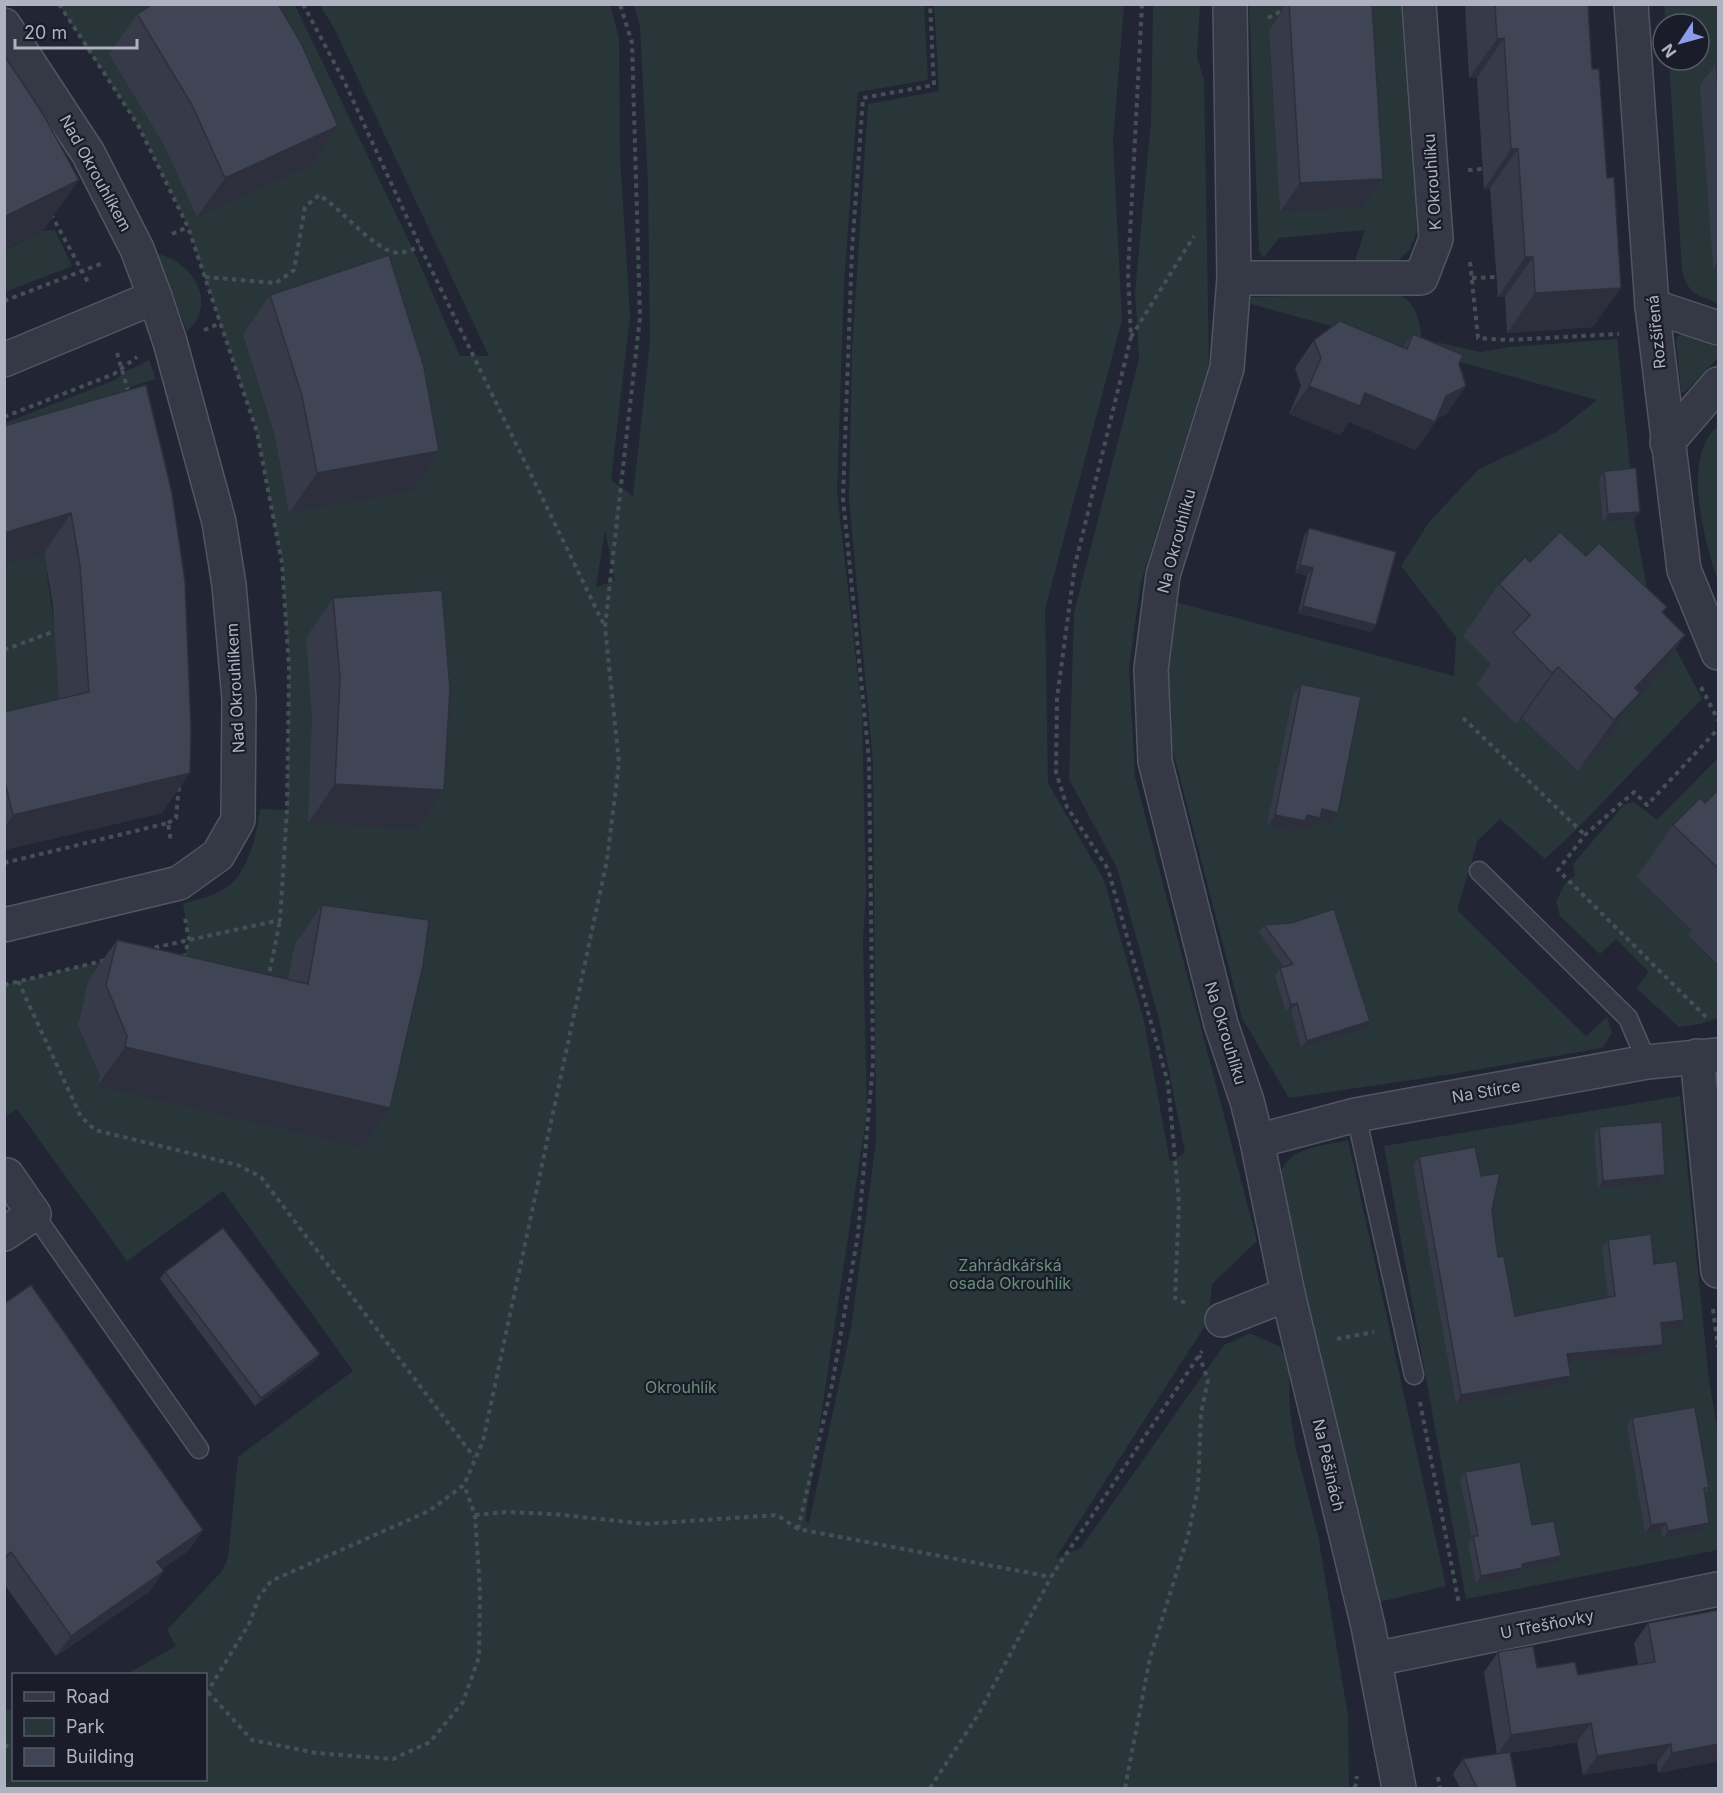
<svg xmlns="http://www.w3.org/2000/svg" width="1723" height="1793" font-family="Inter,sans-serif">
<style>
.green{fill:#283539;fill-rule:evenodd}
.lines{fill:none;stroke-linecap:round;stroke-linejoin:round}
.service-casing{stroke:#525562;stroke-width:21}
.minor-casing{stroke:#525562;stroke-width:36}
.path{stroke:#455056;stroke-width:4;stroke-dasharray:4.5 4.5;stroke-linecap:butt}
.service{stroke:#353845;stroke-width:18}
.minor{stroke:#353845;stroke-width:33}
.wall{fill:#373b49}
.shaded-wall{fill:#2d303c}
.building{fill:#404555;stroke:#2d303c;stroke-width:1.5}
.labels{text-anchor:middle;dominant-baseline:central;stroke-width:4.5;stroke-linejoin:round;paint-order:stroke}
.street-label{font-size:16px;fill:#afb2c1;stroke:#1a1d29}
.park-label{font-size:16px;fill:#6a8f7a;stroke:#1a1d29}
</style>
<rect width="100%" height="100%" fill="#222634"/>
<g class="green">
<path d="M59,5h128l-78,49 117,-49h69l122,253 43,98h29l-156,-330 -13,-21h290l9,33 1,118 10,160 -19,164 22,16 17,-154 -2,-157 -8,-159 -6,-21h290l4,75 -70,12 -14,191 -7,209 25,220 4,179 -3,49 4,172 -62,409 4,2 42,-195 25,-186 -3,-378 -24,-265 3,-150 16,-245 71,-13 -5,-86h190l-11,136 9,179 -77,289 3,174 56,97 40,141 26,141 15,-9 -26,-134 -42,-151 -48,-89 5,-166 65,-254 -4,-67 16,-171 2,-116h47l-3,52 7,23 5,285 -68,217 -12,85 6,110 122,464 -45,43 -4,37 -153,238 26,-11 143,-203 26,-12 30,14 9,17 1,48 6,37 22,86 30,181 1,72h-1344l-1,-77 9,-2 1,71h192v-106h-79l49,-28 -9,-16 55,-59 6,-13 10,-101 115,-86 -130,-180 -96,70 -110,-152 -12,8v-132l98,-24 77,15 9,-37 -6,-35c12,-4 28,-7 39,-14 26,-14 35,-55 38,-81l27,1 2,-142 -7,-105 -25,-131 -69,-205 -50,-102zM605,530l10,50 -18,7h-1z"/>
<path d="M1249,5h152l16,226 -7,18 -12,12 -45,6 12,-37 -86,8 -15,20 -5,-7zM1351,24l12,183 -83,5 -2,-37 4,-1 -1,-12 -4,-1 -5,-79 4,-1 -1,-12h-4l-2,-39z"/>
<path d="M1664,5h54v79l-17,2 12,182h5v35c-21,-8 -30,-9 -36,-32l-13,-211h30v-36h-33z"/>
<polygon points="55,230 72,266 5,292 5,250 43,231"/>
<path d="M157,254c35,7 62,49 30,77z"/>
<path d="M1395,294c21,5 24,25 27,45l59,13 29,-5 107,-8 14,137 -28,46 31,-3 15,79 53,101 -125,130 -32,30 -45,-40 -22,21 -21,70 129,126 21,-19 5,16 -10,15 -150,26 -163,24 -47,-80 -75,-290v-56l5,-71 282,75 2,-39 -55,-71 28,-44 50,-53 76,-36 42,-33 -346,-96v-7z"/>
<polygon points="1683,332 1718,348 1718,358 1685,392 1681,392 1676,338"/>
<polygon points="149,360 156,379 133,386 5,458 5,423 115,380 127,371"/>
<path d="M1718,426v156c-13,-41 -38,-124 0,-156z"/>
<polygon points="44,553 55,631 62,731 5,745 5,564"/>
<polygon points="1718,758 1718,803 1693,931 1688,936 1718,966 1718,1018 1700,1024 1679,1027 1636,988 1649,972 1616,939 1600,954 1560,916 1556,901 1566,882 1575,876 1573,864 1624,805 1634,802 1657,820"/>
<polygon points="1680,1096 1709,1380 1718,1434 1718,1550 1466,1599 1384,1146"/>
<path d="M1348,1140l98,446 -67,16 -101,-421c8,-35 39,-33 70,-41z"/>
</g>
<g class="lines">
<defs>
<g id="service">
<polyline points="1479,871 1628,1018 1647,1062"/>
<polyline points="1356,1115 1414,1375"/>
<polyline points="34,1214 199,1449"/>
</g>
<g id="minor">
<polyline points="1230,4 1234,278 1227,368 1163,575 1151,669 1155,761 1221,1024 1247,1101 1257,1141 1288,1294 1368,1626 1399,1788"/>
<polyline points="1631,4 1652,306 1684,570 1718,653"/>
<polyline points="4,25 88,153 137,249 155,297 170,342 219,522 229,585 239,699 238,820 218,855 179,883 4,925"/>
<polyline points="1234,278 1421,278 1436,239 1419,4"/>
<polyline points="1652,306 1718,328"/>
<polyline points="4,360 155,297"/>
<polyline points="1667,443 1718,384"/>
<polyline points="1697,1056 1718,1271"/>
<polyline points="1257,1141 1356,1115 1647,1062 1718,1055"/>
<polyline points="4,1234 34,1214 7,1175"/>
<polyline points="1222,1320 1288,1294"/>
<polyline points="1375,1659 1718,1589"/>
</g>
</defs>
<use href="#service" class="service-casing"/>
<use href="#minor" class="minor-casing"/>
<g class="path">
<polyline points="59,4 138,125 188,227 257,432 282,563 289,668 287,810 280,920 148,949"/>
<polyline points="303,4 345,83 420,246 605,627"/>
<polyline points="1142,4 1128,273 1131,337 1075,565 1057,698 1056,772 1067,807 1108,869 1168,1083 1179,1203 1175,1298 1189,1305"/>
<polyline points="1268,18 1294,4"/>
<polyline points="1468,170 1483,169"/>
<polyline points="51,214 89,284"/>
<polyline points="172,234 188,227"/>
<polyline points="1470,262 1478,338 1507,340 1619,334"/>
<path d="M205,277l71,6 18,-13 11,-63 14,-12c22,13 55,56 79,58 6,0 16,-4 22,-7"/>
<polyline points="1472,278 1496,277"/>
<polyline points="4,301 103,263"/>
<polyline points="204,330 221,323"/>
<polyline points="1131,337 1194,236"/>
<polyline points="117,353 129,394"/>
<polyline points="4,417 114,374 137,357"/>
<polyline points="4,650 55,631"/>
<polyline points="1701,687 1718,720"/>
<polyline points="1463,718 1585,835"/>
<polyline points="168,823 176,818 179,786"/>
<polyline points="4,863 168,823 171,842"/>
<polyline points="184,958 189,939 185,918"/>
<polyline points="268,980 280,920"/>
<polyline points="18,981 81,1117 95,1130 238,1165 261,1177 474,1457"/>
<polyline points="4,985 106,960"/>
<polyline points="1706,1017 1558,870 1585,835 1634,792 1647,805 1718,729"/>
<polyline points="1713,1309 1718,1347"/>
<polyline points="1337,1339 1374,1332"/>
<polyline points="1420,1402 1459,1604"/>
<polyline points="475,1515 506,1512 554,1514 645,1524 777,1515 798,1529 1051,1577"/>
<polyline points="798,1529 832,1385 858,1234 873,1063 869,760 843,498 852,250 863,98 934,85 930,4"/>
<polyline points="208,1692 252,1740 316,1753 393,1759 430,1742 463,1702 479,1657 480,1592 475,1515 464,1485"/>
<polyline points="206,1694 249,1624 259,1597 271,1581 429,1511 464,1485 483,1441 607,860 619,763 605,627 640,317 632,43 620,4"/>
<polyline points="4,1746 14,1745"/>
<polyline points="1438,1777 1440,1788"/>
<polyline points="930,1788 978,1715 1051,1577 1202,1351"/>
<polyline points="1125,1788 1150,1658 1188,1536 1198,1488 1201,1413 1208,1380 1199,1355"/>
<polyline points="1355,1788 1357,1776"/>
</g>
<use href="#service" class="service"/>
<use href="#minor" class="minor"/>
</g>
<g class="wall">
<polygon points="1287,4 1372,4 1383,179 1363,207 1280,212 1269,30"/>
<polygon points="1465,4 1588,4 1593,327 1507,333 1505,297 1498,297 1490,188 1484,189 1477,78 1469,78"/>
<polygon points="137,14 338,126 311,166 197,217 164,145 109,54"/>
<polygon points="1719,63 1719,268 1713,269 1700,85 1716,64"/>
<polygon points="270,295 412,491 289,513 275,436 243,334"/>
<polygon points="1413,334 1459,364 1466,386 1446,414 1437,419 1416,450 1349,422 1340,435 1289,414 1301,386 1295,368 1314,340 1403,347"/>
<polygon points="146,385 162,813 4,850 4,712 59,699 53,605 44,553 4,564 4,426"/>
<polygon points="1604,471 1634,519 1603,522 1599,479"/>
<polygon points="1309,528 1376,625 1371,632 1298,613 1307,576 1295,572 1304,536"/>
<polygon points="1586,556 1662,613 1685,635 1649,687 1631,705 1604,744 1578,771 1522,718 1516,724 1477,685 1491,664 1463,636 1499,584 1530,562"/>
<polygon points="333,598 444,790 417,830 308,823 312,717 306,638"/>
<polygon points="1301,684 1330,824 1318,821 1313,829 1301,827 1297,832 1267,826 1293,695"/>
<polygon points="1719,789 1719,966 1688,936 1692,930 1637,877 1673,825 1705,803"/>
<polygon points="322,905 390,1108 362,1148 97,1086 100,1076 78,1025 89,979 117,940 288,979 295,944"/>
<polygon points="1264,925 1370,1021 1365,1029 1301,1048 1291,1010 1286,1012 1275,976 1280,968 1284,967 1259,932"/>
<polygon points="1599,1127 1665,1175 1660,1183 1598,1188 1594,1135"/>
<polygon points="1419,1157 1481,1176 1492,1210 1498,1257 1515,1316 1608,1297 1602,1248 1608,1240 1654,1264 1679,1328 1662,1330 1658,1353 1569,1362 1565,1384 1456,1404 1413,1165"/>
<polygon points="165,1272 320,1354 314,1362 255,1406 160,1279"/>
<polygon points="4,1304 203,1530 188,1551 162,1569 164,1571 149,1592 56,1656 4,1584"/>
<polygon points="1632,1418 1709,1488 1705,1494 1704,1530 1663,1538 1661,1530 1645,1533 1627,1425"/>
<polygon points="1465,1472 1532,1525 1556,1563 1521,1570 1517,1576 1476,1584 1468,1544 1472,1539 1460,1480"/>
<polygon points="1648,1623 1719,1761 1658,1773 1657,1763 1583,1775 1577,1742 1510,1753 1517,1788 1460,1788 1453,1774 1463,1759 1497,1754 1484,1672 1498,1652 1537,1668 1578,1675 1638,1665 1634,1643"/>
</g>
<g class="shaded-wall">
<polygon points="1504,38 1477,78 1469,78 1497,39"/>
<polygon points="338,126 311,166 197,217 225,178"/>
<polygon points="1511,149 1518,149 1490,188 1484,189"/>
<polygon points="1383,179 1363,207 1280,212 1300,183"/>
<polygon points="79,180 43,231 4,250 4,217"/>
<polygon points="1525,257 1533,257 1505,297 1498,297"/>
<polygon points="1719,260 1719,268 1713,269"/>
<polygon points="1621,288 1593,327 1507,333 1535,293"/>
<polygon points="1309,386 1365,393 1446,396 1466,386 1446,414 1433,421 1435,422 1416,450 1349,422 1340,435 1289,414"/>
<polygon points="439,451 412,491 289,513 317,473"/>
<polygon points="1640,512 1634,519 1603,522 1608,514"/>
<polygon points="71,513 44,553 4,564 4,533"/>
<polygon points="1300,565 1313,568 1307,576 1295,572"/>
<polygon points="1303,606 1376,625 1371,632 1298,613"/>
<polygon points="1685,635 1649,687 1631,705 1604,744 1578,771 1614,720 1635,688"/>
<polygon points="1558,667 1522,718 1516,724 1552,673"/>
<polygon points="190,773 162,813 4,850 4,828 13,815"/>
<polygon points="335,784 444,790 417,830 308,823"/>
<polygon points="1322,809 1338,813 1330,824 1318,821 1313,829 1301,827 1297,832 1267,826 1275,815 1307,815"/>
<polygon points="1297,1003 1291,1010 1286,1012 1291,1005"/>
<polygon points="1370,1021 1365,1029 1301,1048 1307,1041"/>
<polygon points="125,1047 390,1108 362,1148 97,1086"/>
<polygon points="1665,1175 1660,1183 1598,1188 1603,1181"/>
<polygon points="1684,1320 1679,1328 1655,1331 1661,1323"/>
<polygon points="1663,1345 1658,1353 1562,1363 1567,1354"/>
<polygon points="320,1354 314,1362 255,1406 261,1398"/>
<polygon points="1571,1376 1565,1384 1456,1404 1461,1395"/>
<polygon points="1666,1523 1661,1530 1645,1533 1651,1525"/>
<polygon points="1709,1523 1704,1530 1663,1538 1668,1531"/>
<polygon points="203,1530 188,1551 142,1583 157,1562"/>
<polygon points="11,1552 4,1562 4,1557"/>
<polygon points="1561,1556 1556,1563 1521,1570 1517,1576 1476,1584 1481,1576 1522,1564"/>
<polygon points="164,1571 149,1592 56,1656 71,1636"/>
<polygon points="1591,1723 1577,1742 1497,1755 1511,1735"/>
<polygon points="1671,1744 1657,1763 1583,1775 1597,1756"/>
<polygon points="1719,1744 1719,1761 1658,1773 1672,1753"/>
</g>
<g class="building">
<polygon points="153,4 278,4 301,43 338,126 225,178 192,105 137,14"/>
<polygon points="1289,4 1372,4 1383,179 1300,183"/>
<polygon points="1495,4 1588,4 1592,69 1599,69 1607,178 1614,177 1621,288 1535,293 1533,257 1525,257 1518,149 1511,149 1504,38 1497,39"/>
<polygon points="4,55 43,114 79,180 4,217"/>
<polygon points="1719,63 1719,105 1716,64"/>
<polygon points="389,255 424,367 439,451 317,473 302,396 270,295"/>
<polygon points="1340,321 1407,349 1413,334 1463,355 1459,364 1466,386 1446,396 1435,422 1365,393 1360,406 1309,386 1321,358 1314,340"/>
<polygon points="146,385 172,493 185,582 191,729 190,773 13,815 4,778 4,712 89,692 80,566 71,513 4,533 4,426"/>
<polygon points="1636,468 1640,512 1608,514 1604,471"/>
<polygon points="1309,528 1396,552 1376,625 1303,606 1313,568 1300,565"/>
<polygon points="1560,532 1586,556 1599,543 1667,607 1662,612 1685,635 1635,688 1640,693 1614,720 1558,667 1552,673 1513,633 1530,615 1499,584 1525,557 1530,562"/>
<polygon points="442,590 450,689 444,790 335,784 340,677 333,598"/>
<polygon points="1301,684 1361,697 1338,813 1322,809 1320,818 1307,815 1305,821 1275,815"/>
<polygon points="1719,789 1719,869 1673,825 1700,798 1705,803"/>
<polygon points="322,905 429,920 423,966 390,1108 125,1047 127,1036 106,985 117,940 308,984"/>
<polygon points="1334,909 1370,1021 1307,1041 1297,1003 1291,1005 1280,968 1293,964 1264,925 1291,923"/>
<polygon points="1662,1122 1665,1175 1603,1181 1599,1127"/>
<polygon points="1475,1147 1481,1176 1500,1173 1492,1210 1498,1257 1504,1256 1515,1316 1615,1296 1608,1240 1651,1234 1654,1264 1677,1261 1684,1320 1661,1323 1663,1345 1567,1354 1571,1376 1461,1395 1419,1157"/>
<polygon points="223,1228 320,1354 261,1398 165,1272"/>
<polygon points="31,1285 203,1530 157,1562 164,1571 71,1636 11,1552 4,1557 4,1304"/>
<polygon points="1695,1407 1709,1488 1704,1488 1709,1523 1668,1531 1666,1523 1651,1525 1632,1418"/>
<polygon points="1520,1462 1532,1525 1554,1521 1561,1556 1522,1564 1522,1568 1481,1576 1473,1536 1478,1536 1465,1472"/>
<polygon points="1719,1610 1719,1744 1672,1753 1671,1744 1597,1756 1591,1723 1511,1735 1498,1652 1533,1646 1537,1668 1575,1662 1578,1675 1655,1662 1648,1623"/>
<polygon points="1510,1752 1517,1788 1477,1788 1463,1759"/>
</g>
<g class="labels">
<g class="street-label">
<text transform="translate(96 173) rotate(61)">Nad Okrouhlíkem</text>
<text transform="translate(1432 182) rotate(-94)">K Okrouhlíku</text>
<text transform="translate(1656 332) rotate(-96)">Rozšířená</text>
<text transform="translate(1176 541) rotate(-75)">Na Okrouhlíku</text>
<text transform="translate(235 688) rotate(-93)">Nad Okrouhlíkem</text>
<text transform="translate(1226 1033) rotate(73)">Na Okrouhlíku</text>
<text transform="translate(1486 1091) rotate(-10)">Na Stírce</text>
<text transform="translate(1329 1465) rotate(77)">Na Pěšinách</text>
<text transform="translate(1547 1624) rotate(-11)">U Třešňovky</text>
</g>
<g class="park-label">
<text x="1010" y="1265">Zahrádkářská<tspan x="1010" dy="18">osada Okrouhlík</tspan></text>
<text x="681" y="1387">Okrouhlík</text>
</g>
</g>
<rect width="1723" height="1793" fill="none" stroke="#afb2c1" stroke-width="12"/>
<rect x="12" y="1673" width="195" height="108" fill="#1a1d29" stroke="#565966" stroke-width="1.5"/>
<rect x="24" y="1692" width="30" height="9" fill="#353845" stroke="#565966" stroke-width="1.5"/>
<text x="66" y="1703" font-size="18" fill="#afb2c1">Road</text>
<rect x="24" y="1718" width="30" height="18" fill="#283539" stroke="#565966" stroke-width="1.5"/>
<text x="66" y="1733" font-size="18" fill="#afb2c1">Park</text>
<rect x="24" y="1748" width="30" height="18" fill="#404555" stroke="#565966" stroke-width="1.5"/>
<text x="66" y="1763" font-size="18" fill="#afb2c1">Building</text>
<g transform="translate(1681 42) rotate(234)"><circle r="28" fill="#1a1d29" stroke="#565966" stroke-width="1.5"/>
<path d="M0-4.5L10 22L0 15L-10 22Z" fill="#8b9cea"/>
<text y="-9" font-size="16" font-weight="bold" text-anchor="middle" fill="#afb2c1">N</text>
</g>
<path d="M15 39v9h122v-9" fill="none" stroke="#afb2c1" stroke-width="3"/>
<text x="24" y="39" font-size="18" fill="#afb2c1" stroke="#1a1d29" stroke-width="4.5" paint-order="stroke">20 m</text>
</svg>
